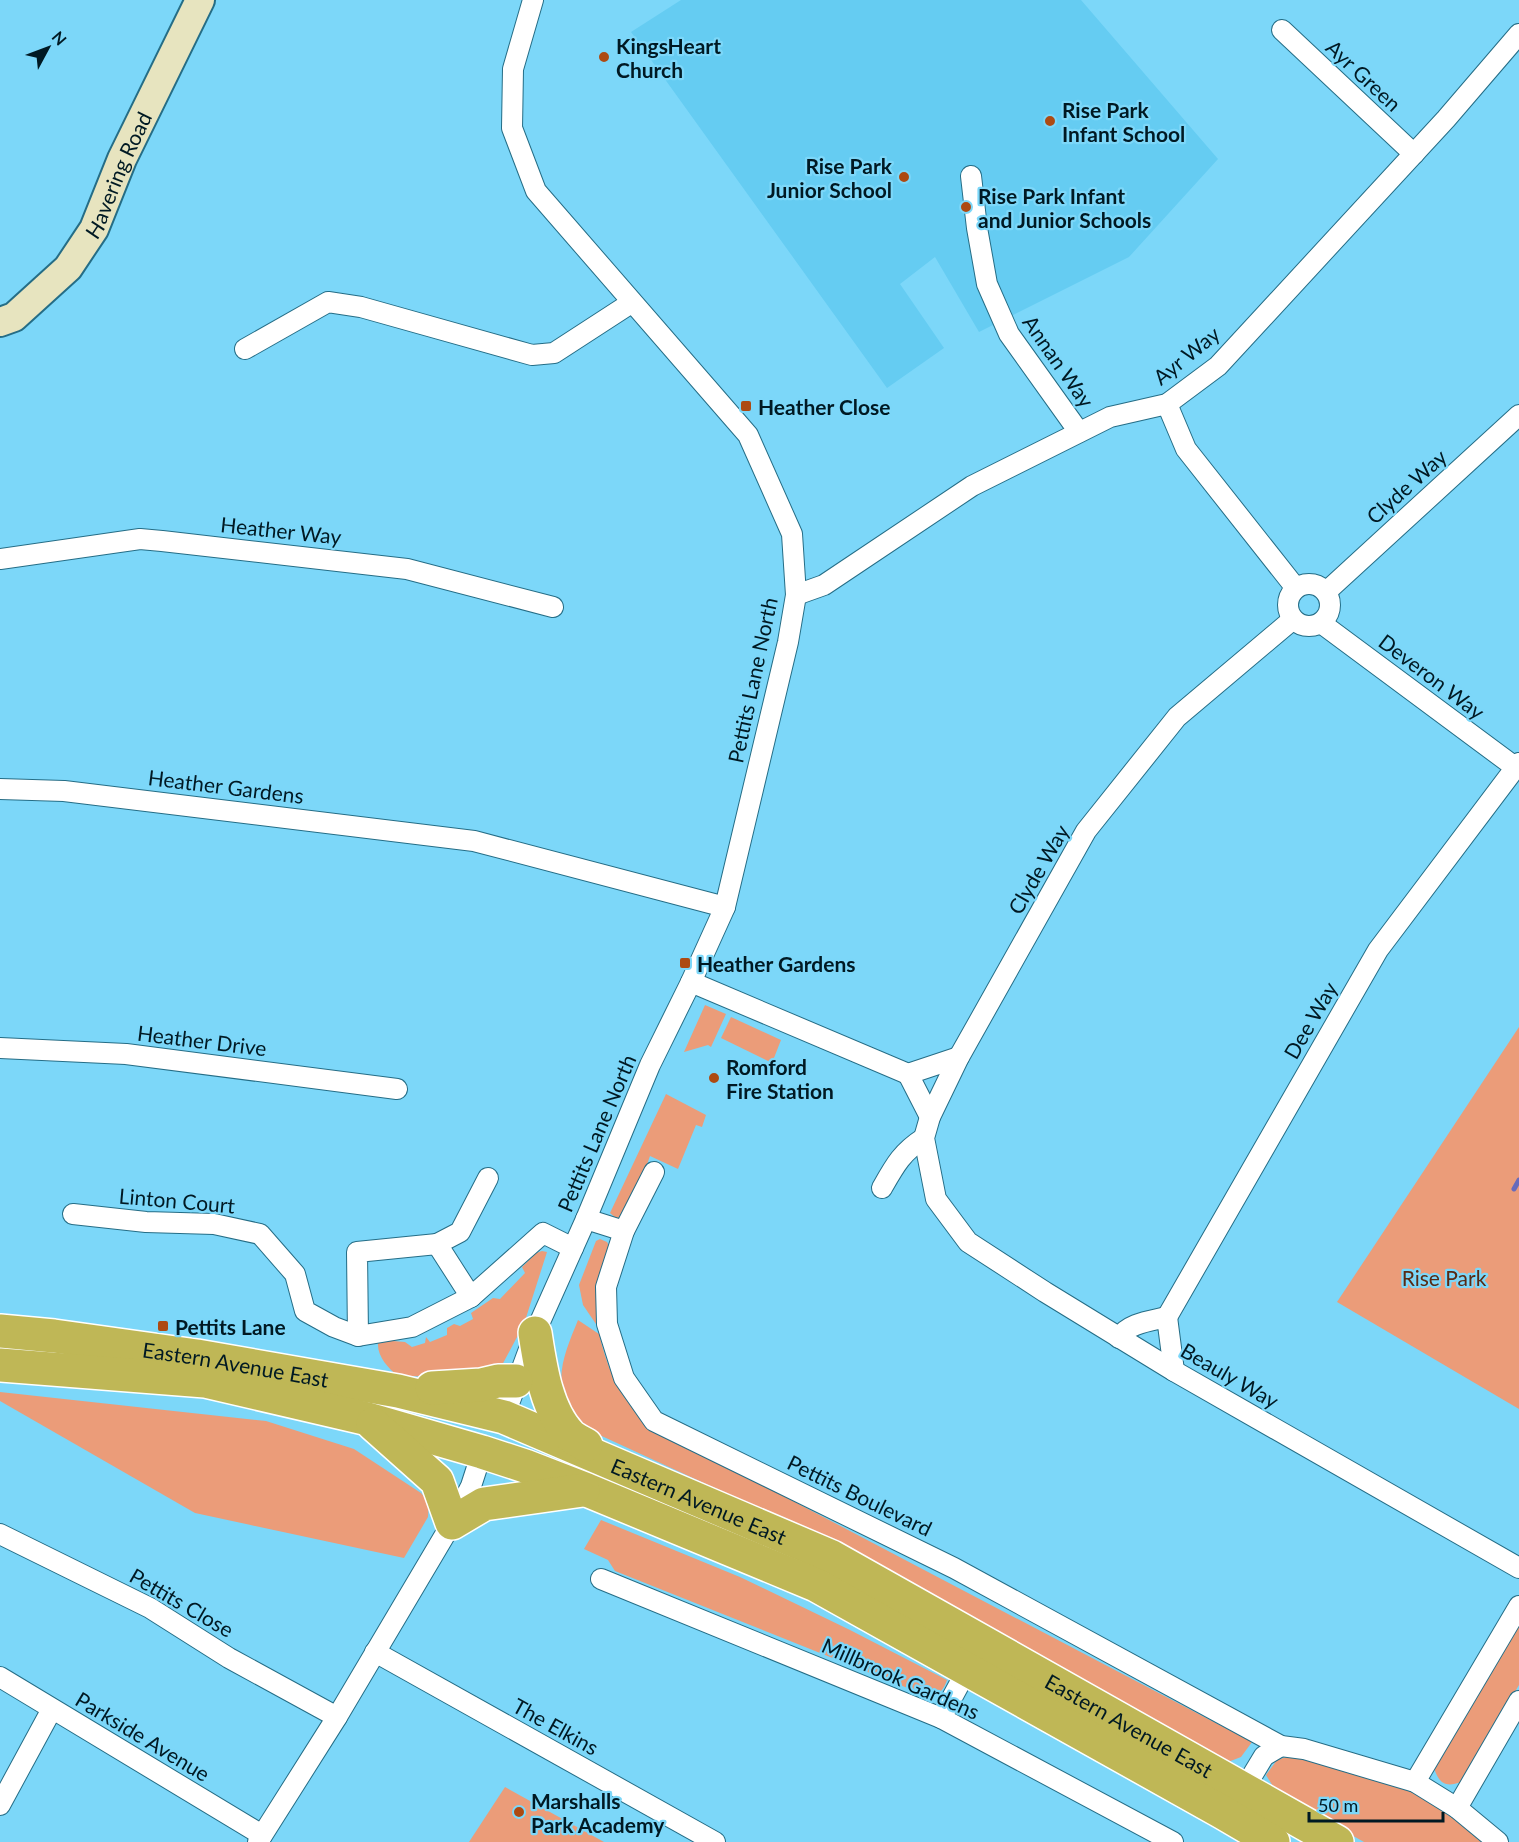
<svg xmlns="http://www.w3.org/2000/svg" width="1519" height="1842" font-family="Lato,sans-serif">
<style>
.built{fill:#65ccf2}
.green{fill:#eb9c79}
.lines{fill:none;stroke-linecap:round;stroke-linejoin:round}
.stream{stroke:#686abb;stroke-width:5}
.minor-casing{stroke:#256d86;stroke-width:22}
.secondary-casing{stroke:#256d86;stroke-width:32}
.trunk-casing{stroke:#fff;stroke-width:36}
.minor{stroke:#fff;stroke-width:20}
.secondary{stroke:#e7e4bf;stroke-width:28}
.trunk{stroke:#bfb756;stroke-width:33}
.poi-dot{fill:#ad4a12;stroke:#7cd7f9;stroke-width:2}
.labels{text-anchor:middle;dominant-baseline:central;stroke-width:4.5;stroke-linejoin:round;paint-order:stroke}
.poi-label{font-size:21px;font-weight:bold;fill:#001923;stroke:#7cd7f9;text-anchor:start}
.street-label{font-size:21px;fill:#001923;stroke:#7cd7f9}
.park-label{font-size:21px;fill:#582a13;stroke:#7cd7f9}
</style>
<rect width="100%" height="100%" fill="#7cd7f9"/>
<polygon class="built" points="681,0 1081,0 1218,159 1129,257 979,332 935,257 900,284 944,348 887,388 631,32"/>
<g class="green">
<polygon points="705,1005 726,1014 711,1047 708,1045 684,1052"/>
<polygon points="731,1017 781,1040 772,1063 721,1038"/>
<polygon points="1519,1027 1519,1409 1337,1302"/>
<polygon points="666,1094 706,1115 702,1127 696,1125 678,1169 650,1156 631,1210 623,1217 616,1218 610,1213"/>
<polygon points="600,1239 607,1242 609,1246 598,1327 583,1305 579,1285 596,1241"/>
<path d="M542,1251l5,1 -23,72 -23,43 -28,10 -75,-1c-10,-8 -21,-20 -20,-33l3,-3 24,2 7,5 13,-4 1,-6 4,5 17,-7v-7l7,-4 6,2 13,-7 -2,-6 22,-15 7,1 25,-26 -3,-6 14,-14z"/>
<path d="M578,1320l21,14c10,40 21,64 51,92l602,316 -11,15 -13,5 -305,-170 -154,-79 -176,-81c-6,-6 -15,-12 -20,-19 -23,-30 -7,-63 5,-93z"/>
<polygon points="0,1392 266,1421 354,1449 421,1493 429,1502 428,1517 404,1558 195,1513 0,1401"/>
<path d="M601,1520l139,57 110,53 97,50c-3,9 -7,14 -17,17l-315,-126 -7,-11 -24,-11z"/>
<path d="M1519,1621v64l-58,97c-16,6 -22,1 -27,-14z"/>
<polygon points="1292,1755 1404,1786 1455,1818 1483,1842 1364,1842 1277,1793 1266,1775 1277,1760"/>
<polygon points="505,1787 604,1842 469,1842"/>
</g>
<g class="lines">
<polyline class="stream" points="1514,1189 1519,1180"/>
<defs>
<g id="minor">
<polyline points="1282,30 1414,154"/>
<polyline points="971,176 977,228 987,284 1009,334 1079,432"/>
<polyline points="245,349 328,302 361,307 532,355 554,353 631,303"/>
<polyline points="1167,404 1186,449 1295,587"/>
<polyline points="0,559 140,539 162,541 407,569 553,607"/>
<circle cx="1309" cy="605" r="21"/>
<polyline points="1326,592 1519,415"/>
<polyline points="796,595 824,585 972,486 1110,417 1167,404 1218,366 1446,119 1519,34"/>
<polyline points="1292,620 1177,717 1086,831 959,1057 930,1117 924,1138 936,1199 968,1242 1045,1292 1174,1371 1519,1568"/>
<polyline points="1321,623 1515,767"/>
<polyline points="0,789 64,791 474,841 725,907"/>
<polyline points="691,982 908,1074 959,1057"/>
<polyline points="0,1048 126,1054 397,1089"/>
<polyline points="908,1074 930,1117"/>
<polyline points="654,1172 624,1231 606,1287 607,1324 624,1378 654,1421 954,1568 1281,1746 1304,1749 1415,1782 1457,1808 1498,1842"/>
<path d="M882,1188c13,-23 20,-36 42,-50"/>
<polyline points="73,1214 146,1222 214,1224 260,1234 295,1274 305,1311 334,1327 358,1336 412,1327 471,1297 543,1233 573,1248"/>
<polyline points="586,1219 624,1231"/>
<polyline points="437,1244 460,1232 488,1178"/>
<polyline points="1167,1317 1378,950 1519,763"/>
<polyline points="358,1336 357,1252 437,1244 471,1297"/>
<path d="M1119,1338c9,-15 32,-17 48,-21l7,54"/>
<polyline points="504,1417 535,1333 586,1219 650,1065 691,982 725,907 788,642 796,595 792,534 748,435 536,191 512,128 513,69 533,0"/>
<polyline points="0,1534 150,1608 229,1658 337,1717"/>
<polyline points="601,1579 941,1718 1173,1842"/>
<polyline points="375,1652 715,1842"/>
<polyline points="0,1677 262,1835"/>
<polyline points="941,1718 967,1670"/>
<polyline points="1415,1782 1519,1606"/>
<polyline points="1244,1789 1264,1756 1281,1746"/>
<polyline points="0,1805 52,1709"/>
<polyline points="1457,1808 1519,1701"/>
<polyline points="258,1842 337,1717 452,1523 471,1486 482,1452"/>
</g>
<g id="secondary">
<path id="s1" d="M0,322l14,-5 54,-49 26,-39 28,-70 78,-159"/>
</g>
<g id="trunk">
<path id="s2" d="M0,1331l54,5 143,20 201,35 106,26 328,140 505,285"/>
<path d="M535,1333c5,32 11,77 35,102 4,4 11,7 16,10"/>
<polyline points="0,1365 205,1381 368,1419 482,1452 525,1466 587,1490 816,1585 1222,1812 1273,1842"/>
<polyline points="432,1388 481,1385 498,1381 516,1381"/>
<polyline points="373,1424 437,1481 452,1523 484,1504 583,1490"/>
</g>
</defs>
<use href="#minor" class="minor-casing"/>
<use href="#secondary" class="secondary-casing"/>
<use href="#trunk" class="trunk-casing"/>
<use href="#minor" class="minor"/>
<use href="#secondary" class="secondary"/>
<use href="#trunk" class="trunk"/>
</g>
<g class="poi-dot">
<circle cx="604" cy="57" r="6"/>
<circle cx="1050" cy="121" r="6"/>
<circle cx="904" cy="177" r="6"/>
<circle cx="966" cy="207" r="6"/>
<rect x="740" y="400" width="12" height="12" rx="3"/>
<rect x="679" y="957" width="12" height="12" rx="3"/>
<circle cx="714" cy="1078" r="6"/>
<rect x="157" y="1320" width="12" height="12" rx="3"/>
<circle cx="519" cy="1812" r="6"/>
</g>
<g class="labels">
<g class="poi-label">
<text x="616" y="45">KingsHeart<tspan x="616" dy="24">Church</tspan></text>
<text x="1062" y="109">Rise Park<tspan x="1062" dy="24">Infant School</tspan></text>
<text x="892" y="165" text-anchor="end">Rise Park<tspan x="892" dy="24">Junior School</tspan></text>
<text x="978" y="195">Rise Park Infant<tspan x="978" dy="24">and Junior Schools</tspan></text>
<text x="758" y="406">Heather Close</text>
<text x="697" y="963">Heather Gardens</text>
<text x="726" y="1066">Romford<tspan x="726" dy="24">Fire Station</tspan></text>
<text x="175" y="1326">Pettits Lane</text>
<text x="531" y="1800">Marshalls<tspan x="531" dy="24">Park Academy</tspan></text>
</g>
<g class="street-label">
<text transform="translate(1364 75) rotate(43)">Ayr Green</text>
<text stroke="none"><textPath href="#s1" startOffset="194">Havering Road</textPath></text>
<text transform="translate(1186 355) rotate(-39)">Ayr Way</text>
<text transform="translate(1059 361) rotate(55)">Annan Way</text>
<text transform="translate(1406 486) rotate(-42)">Clyde Way</text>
<text transform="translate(281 530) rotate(6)">Heather Way</text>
<text transform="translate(1432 676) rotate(37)">Deveron Way</text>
<text transform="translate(752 680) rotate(-78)">Pettits Lane North</text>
<text transform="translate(226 786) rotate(7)">Heather Gardens</text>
<text transform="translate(1038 869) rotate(-60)">Clyde Way</text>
<text transform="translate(1310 1020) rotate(-60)">Dee Way</text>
<text transform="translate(202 1040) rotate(7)">Heather Drive</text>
<text transform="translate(596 1133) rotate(-67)">Pettits Lane North</text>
<text transform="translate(177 1200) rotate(5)">Linton Court</text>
<text stroke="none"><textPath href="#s2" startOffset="238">Eastern Avenue East</textPath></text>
<text transform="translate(1230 1375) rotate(30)">Beauly Way</text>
<text transform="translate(860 1495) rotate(26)">Pettits Boulevard</text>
<text stroke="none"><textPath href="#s2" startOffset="724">Eastern Avenue East</textPath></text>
<text transform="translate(182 1602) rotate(30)">Pettits Close</text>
<text transform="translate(901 1678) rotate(24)">Millbrook Gardens</text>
<text stroke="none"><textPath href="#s2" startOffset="1210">Eastern Avenue East</textPath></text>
<text transform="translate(556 1726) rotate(29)">The Elkins</text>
<text transform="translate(143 1736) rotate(31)">Parkside Avenue</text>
</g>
<g class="park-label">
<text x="1444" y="1277">Rise Park</text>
</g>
</g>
<g transform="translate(48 48) rotate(49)" stroke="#7cd7f9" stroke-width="4.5" paint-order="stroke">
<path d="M0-4.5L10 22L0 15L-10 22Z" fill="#001923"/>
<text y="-9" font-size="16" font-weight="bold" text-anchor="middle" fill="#001923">N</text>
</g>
<path d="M1309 1812v9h134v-9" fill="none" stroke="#001923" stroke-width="3"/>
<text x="1318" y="1812" font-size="18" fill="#001923" stroke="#7cd7f9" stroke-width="4.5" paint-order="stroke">50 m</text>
</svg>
